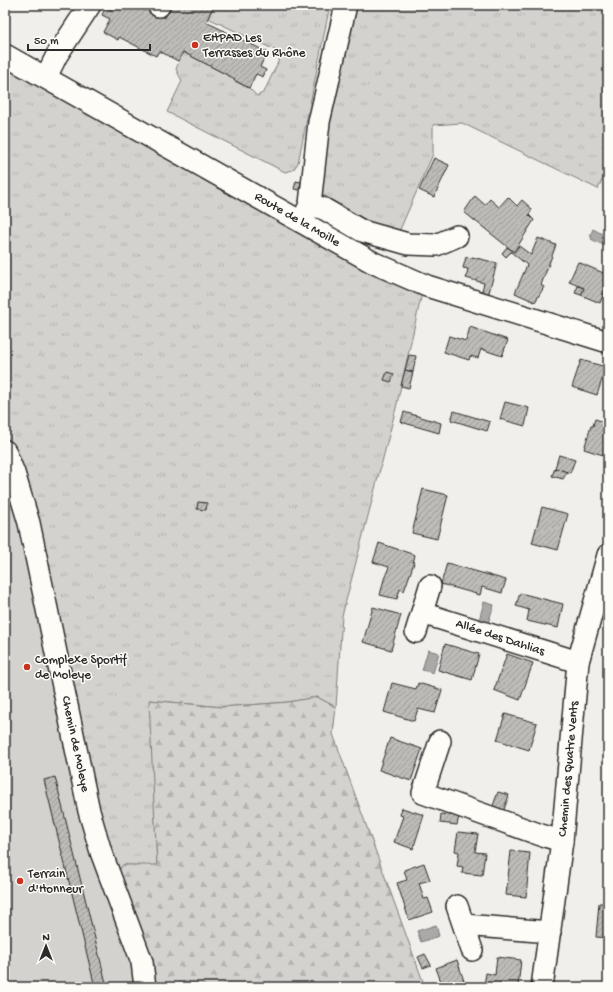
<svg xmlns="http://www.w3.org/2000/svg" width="613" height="992" font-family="'Gochi Hand',sans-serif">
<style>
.grass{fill:url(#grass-tufts);stroke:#7f7e7d}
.forest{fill:url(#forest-firs);stroke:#7f7e7d}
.pitch{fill:#d3d2cf;stroke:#7f7e7d}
.water{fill:#aaa9a7;stroke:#777775}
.building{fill:url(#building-hatch);stroke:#2b2b2b}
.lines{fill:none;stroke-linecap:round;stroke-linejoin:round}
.minor-casing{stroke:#2b2b2b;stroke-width:24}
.minor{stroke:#fdfcf7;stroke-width:21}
.poi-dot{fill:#c8321e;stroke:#fdfcf7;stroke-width:1.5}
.labels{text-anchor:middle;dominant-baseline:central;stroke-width:3;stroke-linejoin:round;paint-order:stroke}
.poi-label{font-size:13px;fill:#2b2b2b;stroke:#fdfcf7;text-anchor:start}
.street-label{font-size:13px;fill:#2b2b2b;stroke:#fdfcf7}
</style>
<defs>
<pattern id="grass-tufts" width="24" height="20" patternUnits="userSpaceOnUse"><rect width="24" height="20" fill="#d3d2cf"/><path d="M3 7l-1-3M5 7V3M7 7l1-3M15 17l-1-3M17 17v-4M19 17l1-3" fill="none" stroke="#b5b4b2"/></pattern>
<pattern id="forest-firs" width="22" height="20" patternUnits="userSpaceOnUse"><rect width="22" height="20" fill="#d3d2cf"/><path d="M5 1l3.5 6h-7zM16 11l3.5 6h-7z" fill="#b5b4b2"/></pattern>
<pattern id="building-hatch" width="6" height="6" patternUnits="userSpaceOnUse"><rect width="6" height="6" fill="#bdbcb8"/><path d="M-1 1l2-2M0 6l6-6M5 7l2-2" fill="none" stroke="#9a9996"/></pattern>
</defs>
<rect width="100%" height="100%" fill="#f0efeb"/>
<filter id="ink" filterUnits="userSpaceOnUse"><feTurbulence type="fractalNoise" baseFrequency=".025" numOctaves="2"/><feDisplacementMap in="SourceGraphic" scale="8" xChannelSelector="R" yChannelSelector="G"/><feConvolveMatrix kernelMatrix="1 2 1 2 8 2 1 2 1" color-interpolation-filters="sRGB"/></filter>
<g filter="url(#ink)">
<g class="grass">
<polygon points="214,5 330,5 298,163 293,170 285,172 167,112 182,81 176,69 183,52 235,79 234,81 249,88 257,96 264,92 280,58 279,52 208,18"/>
<polygon points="350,5 608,5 608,166 598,189 462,123 433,125 433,154 398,234 365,223 319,192 326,123"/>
<polygon points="5,66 422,293 396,408 342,616 336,707 317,697 288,702 222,707 150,700 157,866 123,865 116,874 98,812 26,487 5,430"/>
</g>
<polygon class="forest" points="317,697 336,707 333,734 425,987 152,987 116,874 123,865 157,865 149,700 222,707 288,702"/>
<polygon class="pitch" points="5,479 17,518 80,816 101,882 128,952 134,976 135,987 5,987"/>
<g class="water">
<polygon points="593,229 608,237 608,241 605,246 591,239 592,237 590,236"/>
<polygon points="484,602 494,605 488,623 479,620"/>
<polygon points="428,650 439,653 433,673 422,670"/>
<polygon points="436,925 439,936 421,942 417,931"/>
</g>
<g class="building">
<polygon points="116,5 139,5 165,18 171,5 214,5 206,22 267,52 260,67 266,70 263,77 256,74 249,88 234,80 235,79 183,52 178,61 159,51 156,56 119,37 118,40 103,32 110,19 102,15 106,7 113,11"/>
<polygon points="434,158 449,165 434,197 419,190"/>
<polygon points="296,181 301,182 299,190 294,189"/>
<polygon points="475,196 485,205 490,199 499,207 508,197 517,206 522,200 532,209 529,215 534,220 514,252 464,212"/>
<polygon points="608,222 608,233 603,231"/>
<polygon points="538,238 556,245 541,285 544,287 535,302 515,293 527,265 511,252 506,257 502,253 507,247 514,252 519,246 531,255"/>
<polygon points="466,257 472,258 472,257 497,263 488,296 481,294 484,283 466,278 468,269 463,268"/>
<polygon points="578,262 608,275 608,283 600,303 581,295 584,288 569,282"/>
<polygon points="578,286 584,288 581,295 575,293"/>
<polygon points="470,327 508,340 502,356 481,349 478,358 470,356 469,360 444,352 449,336 466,341"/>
<polygon points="409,355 416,356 413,372 405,370"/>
<polygon points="581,360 606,367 597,395 572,387"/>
<polygon points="405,370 413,372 409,388 401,386"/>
<polygon points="387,372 394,374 391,382 384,380"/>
<polygon points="505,402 529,408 525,426 500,419"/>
<polygon points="454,411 490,422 487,431 451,420"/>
<polygon points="404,412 441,423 439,433 401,422"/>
<polygon points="595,419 608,423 608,450 606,456 584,449 591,426 593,426"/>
<polygon points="559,455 575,460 570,473 555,468"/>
<polygon points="555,468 567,472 563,479 552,476"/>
<polygon points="423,489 448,495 437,539 412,533"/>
<polygon points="198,502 207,503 206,510 197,509"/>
<polygon points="542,507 568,514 558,550 532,543"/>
<polygon points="379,543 415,555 413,563 414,563 404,591 400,589 397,599 380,595 384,579 389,567 373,562"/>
<polygon points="447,563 506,580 502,593 482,587 480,595 441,584"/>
<polygon points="5,591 9,606 5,607"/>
<polygon points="520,593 563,604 558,628 527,621 529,610 516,606"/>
<polygon points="373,607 401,615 391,650 363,642"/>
<polygon points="445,644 479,654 472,680 438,670"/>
<polygon points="507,654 533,663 520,700 494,690"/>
<polygon points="392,683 416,689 418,683 442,690 435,713 418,709 414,721 384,712"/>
<polygon points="505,714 537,723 529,750 497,740"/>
<polygon points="390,738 422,749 411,781 379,770"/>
<polygon points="55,777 107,987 95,987 44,780"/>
<polygon points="498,792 509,795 501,818 490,814"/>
<polygon points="402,808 424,815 413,849 394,842 403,816 400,815"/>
<polygon points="441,814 459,816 457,825 440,823"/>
<polygon points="458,832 478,834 475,852 485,853 482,875 462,873 463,867 457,866 459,852 455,851"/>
<polygon points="511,851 530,853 526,897 506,895"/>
<polygon points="424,863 430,880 419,883 424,899 428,898 433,912 409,920 397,883 407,880 404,870"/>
<polygon points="599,903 608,903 608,938 596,937"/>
<polygon points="425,954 431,965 423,968 418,957"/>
<polygon points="497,957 521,960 518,987 494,987 494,986 484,985 486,973 495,975"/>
<polygon points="457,960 466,987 443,987 436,968"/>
</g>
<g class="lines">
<defs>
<g id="minor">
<polyline points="158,5 159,6"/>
<polyline points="5,55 374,263 427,286 608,342"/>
<polyline points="46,77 57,55 90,5"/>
<polyline points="310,204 324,209 362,231 408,244 436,245 457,236"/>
<polyline points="302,222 310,204 319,122 346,5"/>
<polyline points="5,451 14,473 29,523 89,811 101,852 142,962 145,987"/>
<polyline points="422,613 578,662"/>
<polyline points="416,632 430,586"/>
<polyline points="440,741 423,793 541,835 562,841"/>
<polyline points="457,906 472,950"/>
<polyline points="464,925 550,932"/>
<polyline points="542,987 562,841 578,662 608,555"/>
</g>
</defs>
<use href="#minor" class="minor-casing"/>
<use href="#minor" class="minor"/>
</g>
</g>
<g class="poi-dot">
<circle cx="195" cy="45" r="4"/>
<circle cx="27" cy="667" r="4"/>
<circle cx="20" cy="881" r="4"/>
</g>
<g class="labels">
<g class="poi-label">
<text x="203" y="38">EHPAD Les<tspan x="203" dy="15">Terrasses du Rhône</tspan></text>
<text x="35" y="660">Complexe Sportif<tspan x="35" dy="15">de Moleye</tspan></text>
<text x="28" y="874">Terrain<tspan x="28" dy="15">d'Honneur</tspan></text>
</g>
<g class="street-label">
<text transform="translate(297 220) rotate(30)">Route de la Moille</text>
<text transform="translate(500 638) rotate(18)">Allée des Dahlias</text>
<text transform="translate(75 744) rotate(78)">Chemin de Moleye</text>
<text transform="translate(569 769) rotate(-85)">Chemin des Quatre Vents</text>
</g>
</g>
<rect width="613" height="992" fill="none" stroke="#fdfcf7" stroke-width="20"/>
<rect x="10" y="10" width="593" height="972" fill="none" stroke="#2b2b2b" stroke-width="1.5" filter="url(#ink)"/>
<g transform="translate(46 946)" stroke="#fdfcf7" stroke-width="3" paint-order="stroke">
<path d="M0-3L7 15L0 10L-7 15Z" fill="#2b2b2b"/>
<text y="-6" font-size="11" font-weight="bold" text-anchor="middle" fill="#2b2b2b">N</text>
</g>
<path d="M28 44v6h122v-6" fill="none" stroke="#2b2b2b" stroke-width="2"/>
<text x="34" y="44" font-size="12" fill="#2b2b2b" stroke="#fdfcf7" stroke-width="3" paint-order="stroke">50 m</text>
</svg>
